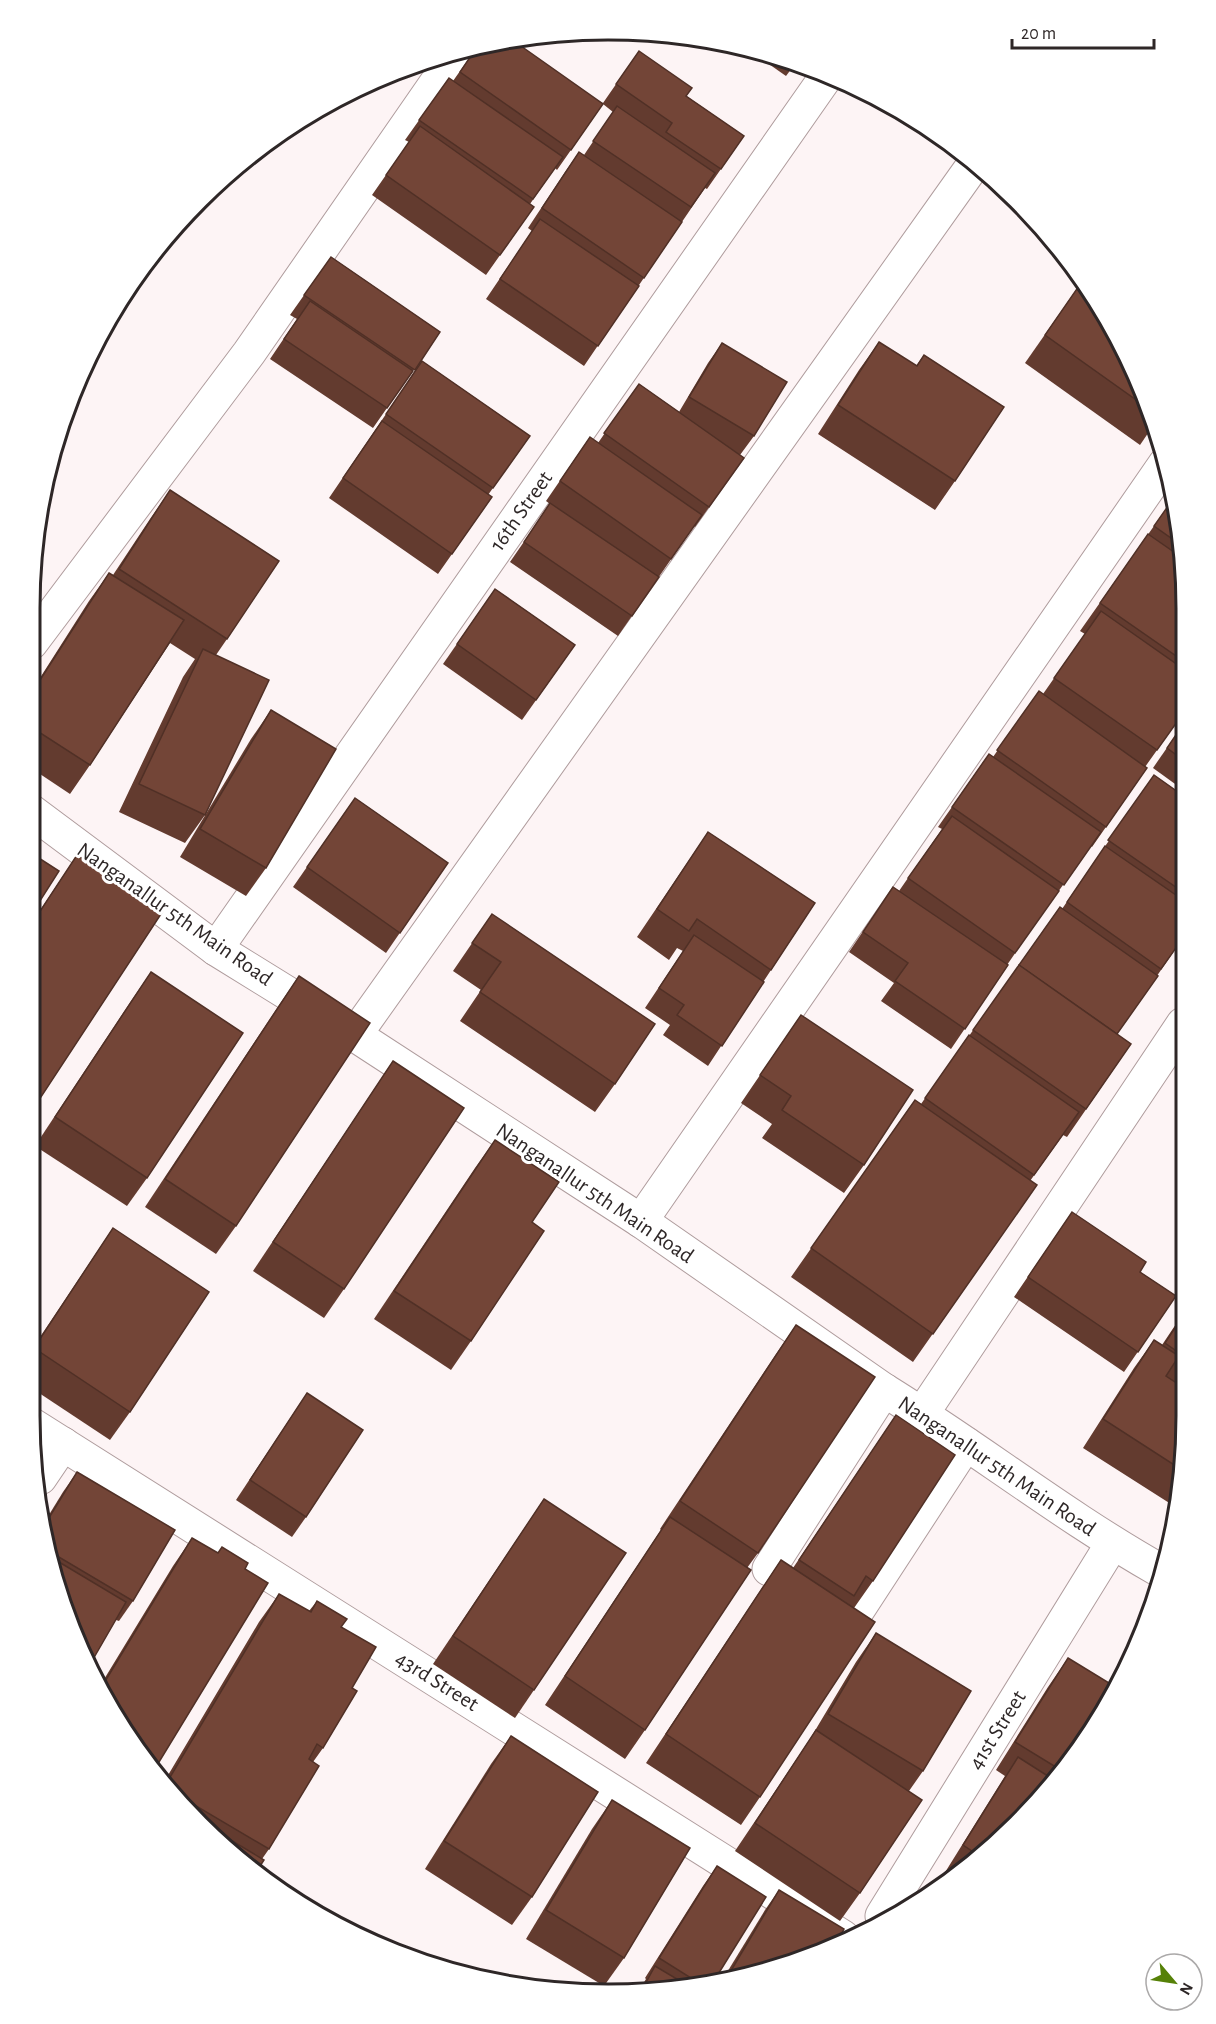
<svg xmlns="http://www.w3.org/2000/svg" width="1216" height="2024" font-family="'Alegreya Sans',sans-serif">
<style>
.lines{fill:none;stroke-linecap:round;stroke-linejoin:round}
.minor-casing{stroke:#af9c9d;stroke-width:35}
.tertiary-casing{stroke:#af9c9d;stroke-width:35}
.minor{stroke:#fff;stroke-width:33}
.tertiary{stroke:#fff;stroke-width:33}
.wall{fill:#633b2f}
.building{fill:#734537;stroke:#503026;stroke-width:1.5}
.labels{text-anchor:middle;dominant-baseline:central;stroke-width:6;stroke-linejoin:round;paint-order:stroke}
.street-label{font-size:22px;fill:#2e2727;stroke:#fff}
.rim{fill:none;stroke:#2e2727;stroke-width:3}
</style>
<rect width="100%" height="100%" fill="#fdf4f5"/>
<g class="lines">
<defs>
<g id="minor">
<polyline points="31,643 249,353 457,53"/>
<polyline points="216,949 828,74"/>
<polyline points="355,1035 974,164"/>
<polyline points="641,1221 1165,464"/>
<polyline points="922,1414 1183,1024"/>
<polyline points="31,1424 843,1937"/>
<polyline points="40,1478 63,1444"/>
<polyline points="769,1569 884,1390"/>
<polyline points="850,1622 966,1444"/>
<polyline points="882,1916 1112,1544"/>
</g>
<path id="tertiary" d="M31,811l185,138 139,86 286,186 243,169c94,58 181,127 277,181"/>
</defs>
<use href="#minor" class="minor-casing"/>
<use href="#tertiary" class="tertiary-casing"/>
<use href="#minor" class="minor"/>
<use href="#tertiary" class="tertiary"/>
</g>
<g class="wall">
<polygon points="477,47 603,103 639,51 686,96 744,136 707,189 705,188 584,366 486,299 532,231 528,228 565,172 579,152 584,155 613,112 603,104 557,170 555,168 530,204 534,207 486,275 372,195 409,142 405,140 449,78 453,81"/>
<polygon points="749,50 795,64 786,76"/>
<polygon points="331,257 440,332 373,428 270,359 297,319 290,315"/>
<polygon points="1081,283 1108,319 1155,423 1140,445 1025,363"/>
<polygon points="879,342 916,366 924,355 955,481 935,510 818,434 859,370"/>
<polygon points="722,343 754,436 740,455 744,458 695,527 694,526 618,636 510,562 550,504 546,501 590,437 598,443 639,384 679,412 708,363"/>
<polygon points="422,361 530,436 488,495 492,497 438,574 329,498"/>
<polygon points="170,490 227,639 216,655 205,815 185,843 119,812 183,677 195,659 170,643 90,765 70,794 31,768 31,692 89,601 109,573 113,575 150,519"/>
<polygon points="1173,499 1181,533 1182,715 1145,767 1147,768 1092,847 1091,846 1045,910 1007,965 1008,965 951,1049 881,1001 894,983 849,952 893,887 899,891 942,829 938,827 989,754 993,757 1039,691 1043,694 1085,634 1080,631"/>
<polygon points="495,589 575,645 522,720 443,664"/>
<polygon points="271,710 266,868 246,896 180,857 251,739"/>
<polygon points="1182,726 1182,789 1153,768"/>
<polygon points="1154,775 1182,795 1183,938 1117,1034 1131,1044 1067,1137 1063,1135 1030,1181 1037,1185 913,1362 791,1277 915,1100 921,1104 1060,907 1062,909"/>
<polygon points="355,798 448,863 386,953 293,887"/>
<polygon points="708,832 815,903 708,1066 663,1035 670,1025 645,1008 683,951 677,948 669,960 637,937"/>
<polygon points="77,855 37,1103 30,1112 31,924"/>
<polygon points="492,914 615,1084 595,1112 460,1021 481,990 453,971"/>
<polygon points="151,972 147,1178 127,1206 35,1146 131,1001"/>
<polygon points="299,976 236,1226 216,1254 145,1207 279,1005"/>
<polygon points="801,1015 864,1165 844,1193 762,1138 772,1124 741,1103"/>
<polygon points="393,1061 344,1289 324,1318 253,1271"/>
<polygon points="495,1140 532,1222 471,1341 451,1370 374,1319 475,1168"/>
<polygon points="1072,1212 1140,1272 1176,1296 1124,1372 1014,1297"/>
<polygon points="113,1228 130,1412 110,1440 30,1387 30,1352"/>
<polygon points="1184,1312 1185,1454 1174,1506 1083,1448 1134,1368 1154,1340 1162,1345"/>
<polygon points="796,1325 758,1553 747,1568 645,1730 625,1759 545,1705 661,1530 660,1529 776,1354"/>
<polygon points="307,1393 306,1517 292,1537 236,1500"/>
<polygon points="896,1415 873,1581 854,1608 760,1797 741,1825 646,1763 762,1588 781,1560 793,1568"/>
<polygon points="77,1472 133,1601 119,1621 61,1601 47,1518 63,1492"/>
<polygon points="544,1499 534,1690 515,1718 433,1664"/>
<polygon points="192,1538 218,1553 222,1547 156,1767 153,1771 149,1768 103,1681 173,1566"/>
<polygon points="279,1594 309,1611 317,1601 341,1627 352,1688 323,1748 313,1762 269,1849 262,1859 255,1874 164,1782 259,1622"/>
<polygon points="876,1633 923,1771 909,1791 860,1893 840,1921 735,1851 810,1739 856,1662"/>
<polygon points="1068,1658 1088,1737 960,1875 952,1879 944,1874 1005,1776 996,1770 1048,1687"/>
<polygon points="511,1736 532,1897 512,1925 425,1869 491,1764"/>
<polygon points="612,1800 624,1958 604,1986 526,1939 592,1829"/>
<polygon points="717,1866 717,1976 640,1989 646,1979 645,1978 703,1886"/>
<polygon points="779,1890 793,1963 726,1974 765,1910"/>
</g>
<g class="building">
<polygon points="511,39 603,104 571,150 460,72 477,47 496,41"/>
<polygon points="639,51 692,88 686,96 744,136 721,169 666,132 672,123 616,84"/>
<polygon points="449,78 563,157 533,199 419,120"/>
<polygon points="617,106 715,173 691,207 593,141"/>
<polygon points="420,126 534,207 500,255 386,175"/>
<polygon points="579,152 682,222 644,278 542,208"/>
<polygon points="540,219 639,286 598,346 500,279"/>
<polygon points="331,257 440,332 415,370 304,295"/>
<polygon points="1081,283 1108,319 1149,409 1045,335"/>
<polygon points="310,301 413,371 387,408 284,339"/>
<polygon points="879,342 917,366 924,355 1004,407 955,481 838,405"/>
<polygon points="722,343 787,382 754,436 689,397"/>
<polygon points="422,361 530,436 493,488 386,414"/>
<polygon points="639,384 744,458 709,507 604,433"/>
<polygon points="382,421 492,497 452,554 343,478"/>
<polygon points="590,437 702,515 671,559 560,481"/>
<polygon points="170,490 279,561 227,639 119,569"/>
<polygon points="1173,499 1181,533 1181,545 1154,526"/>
<polygon points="550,503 659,577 632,616 524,542"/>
<polygon points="1148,534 1181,557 1182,660 1100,603"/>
<polygon points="109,573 184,620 90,765 31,727 31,694"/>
<polygon points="495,589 575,645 536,700 457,644"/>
<polygon points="1101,611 1182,668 1182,715 1157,750 1054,678"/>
<polygon points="203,649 269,680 205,815 139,784"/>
<polygon points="1039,691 1147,768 1106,827 997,750"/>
<polygon points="271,710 336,749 266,868 200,829"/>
<polygon points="1182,726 1182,759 1167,748"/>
<polygon points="989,754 1101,832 1064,885 952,807"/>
<polygon points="1154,775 1182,795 1183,892 1108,840"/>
<polygon points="355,798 448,863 400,933 307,867"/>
<polygon points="952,816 1059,891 1015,953 908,878"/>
<polygon points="708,832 815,903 771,970 697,919 689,931 657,909"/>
<polygon points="1105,846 1183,900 1183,938 1161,969 1067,902"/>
<polygon points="31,853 59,871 31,915"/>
<polygon points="77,855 163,911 37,1103 30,1098 31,925"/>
<polygon points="893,887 1008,965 965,1029 895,981 908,963 863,932"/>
<polygon points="1060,907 1158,976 1117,1034 1019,965"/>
<polygon points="492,914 655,1024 615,1084 480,992 501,962 472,943"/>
<polygon points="694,935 764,982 722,1046 677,1015 684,1005 659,988"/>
<polygon points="1019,965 1131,1044 1086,1109 973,1030"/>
<polygon points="151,972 243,1033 147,1178 55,1117"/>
<polygon points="299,976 370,1023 236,1226 165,1179"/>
<polygon points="801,1015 913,1090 864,1165 782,1110 791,1096 760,1075"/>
<polygon points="969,1035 1079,1112 1034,1175 925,1098"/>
<polygon points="393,1061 464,1108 344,1289 273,1242"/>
<polygon points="915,1100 1037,1185 933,1334 811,1248"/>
<polygon points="495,1140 559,1182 532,1222 544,1231 471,1341 394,1291"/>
<polygon points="1072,1212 1146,1262 1140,1272 1176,1296 1138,1352 1028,1277"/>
<polygon points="113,1228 209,1292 130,1412 34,1348"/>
<polygon points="1184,1314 1184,1368 1176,1363 1182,1355 1165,1343"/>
<polygon points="796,1325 875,1377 758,1553 680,1501"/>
<polygon points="1154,1340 1179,1356 1166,1376 1184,1388 1185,1454 1182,1470 1103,1419"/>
<polygon points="307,1393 363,1430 306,1517 250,1480"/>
<polygon points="896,1415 955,1455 873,1581 866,1576 854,1596 799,1560"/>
<polygon points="77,1472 175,1530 133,1601 52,1553 47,1521"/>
<polygon points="544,1499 626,1553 534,1690 453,1636"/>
<polygon points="670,1517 751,1570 645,1730 565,1676"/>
<polygon points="192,1538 218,1553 222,1547 248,1563 245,1569 268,1583 156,1767 145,1761 104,1683"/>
<polygon points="54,1559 126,1602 92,1661 61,1601"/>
<polygon points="781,1560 875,1622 760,1797 666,1734"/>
<polygon points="279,1594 311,1612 317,1601 347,1619 341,1627 376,1647 352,1688 357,1691 323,1748 317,1744 309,1759 319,1766 269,1849 174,1793 166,1784"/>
<polygon points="876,1633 971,1691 923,1771 828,1714"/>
<polygon points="1068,1658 1114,1686 1088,1737 1059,1769 1015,1742"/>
<polygon points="816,1730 922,1800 860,1893 755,1823"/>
<polygon points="511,1736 598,1792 532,1897 444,1841"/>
<polygon points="1018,1757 1051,1778 978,1855 963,1845"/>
<polygon points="612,1800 690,1848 624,1958 546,1910"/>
<polygon points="209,1827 264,1860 255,1874"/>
<polygon points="969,1862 971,1863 963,1871"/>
<polygon points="717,1866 766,1897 717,1976 694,1980 659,1958"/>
<polygon points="779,1890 844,1929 838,1940 793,1963 729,1974"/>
<polygon points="655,1966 682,1982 643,1988"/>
</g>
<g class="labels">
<g class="street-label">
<text transform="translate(521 511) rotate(-55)">16th Street</text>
<text transform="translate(175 914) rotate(35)">Nanganallur 5th Main Road</text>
<text transform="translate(595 1193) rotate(34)">Nanganallur 5th Main Road</text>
<text transform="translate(997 1466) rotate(34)">Nanganallur 5th Main Road</text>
<text transform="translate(437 1681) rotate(32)">43rd Street</text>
<text transform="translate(997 1730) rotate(-58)">41st Street</text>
</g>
</g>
<path d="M0 0H1216V2024H0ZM608 40H608A568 568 0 0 1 1176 608V1416A568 568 0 0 1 608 1984H608A568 568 0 0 1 40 1416V608A568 568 0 0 1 608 40Z" fill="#fff" fill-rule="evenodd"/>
<path class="rim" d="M608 40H608A568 568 0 0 1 1176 608V1416A568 568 0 0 1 608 1984H608A568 568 0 0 1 40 1416V608A568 568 0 0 1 608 40Z"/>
<g transform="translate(1174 1982) rotate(119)"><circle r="28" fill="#ffffff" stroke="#aba9a9" stroke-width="1.5"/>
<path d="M0-4.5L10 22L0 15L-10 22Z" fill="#568108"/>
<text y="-9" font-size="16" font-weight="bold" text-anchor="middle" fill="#2e2727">N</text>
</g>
<path d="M1012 39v9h142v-9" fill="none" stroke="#2e2727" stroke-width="3"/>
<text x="1021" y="39" font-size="18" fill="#2e2727" stroke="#ffffff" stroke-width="4.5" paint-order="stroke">20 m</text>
</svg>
